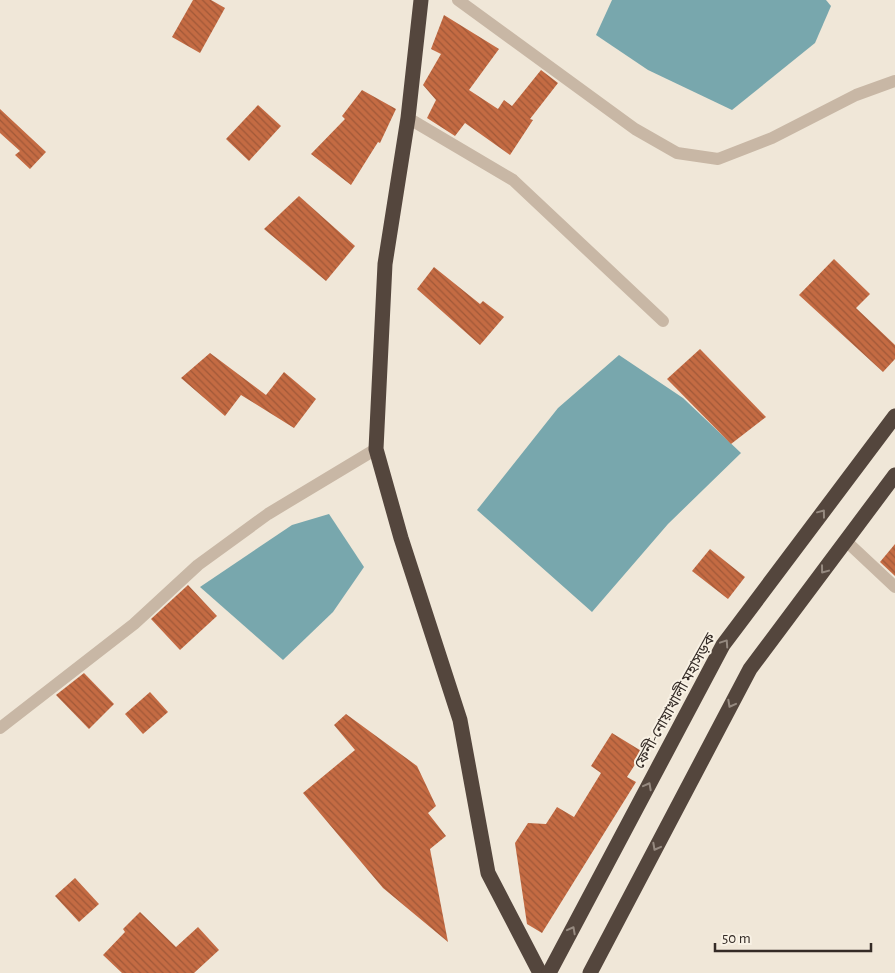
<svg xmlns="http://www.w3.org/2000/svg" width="895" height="973" font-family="'Alegreya Sans','Noto Sans Bengali',sans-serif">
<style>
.water{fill:#78a7ad}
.building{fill:url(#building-back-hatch)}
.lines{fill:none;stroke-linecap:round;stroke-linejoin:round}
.street{stroke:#c8b7a5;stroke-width:12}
.highway{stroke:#54463d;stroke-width:15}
.oneway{stroke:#968a80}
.labels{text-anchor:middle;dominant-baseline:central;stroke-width:4;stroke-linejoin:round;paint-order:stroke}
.street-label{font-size:15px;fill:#342b26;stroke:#f8f1e4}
</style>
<defs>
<pattern id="building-back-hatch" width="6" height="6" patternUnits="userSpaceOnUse" patternTransform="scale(1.25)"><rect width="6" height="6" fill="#c46b43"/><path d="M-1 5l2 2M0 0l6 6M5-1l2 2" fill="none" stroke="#a05838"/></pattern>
</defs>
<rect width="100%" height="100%" fill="#f0e7d8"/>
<g class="water">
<polygon points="612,0 826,0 831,6 815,43 732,110 648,70 596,35"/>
<polygon points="619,355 683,398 741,453 668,524 592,612 477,510 558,408"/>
<polygon points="329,514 364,567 333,612 283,660 200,587 292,525"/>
</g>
<g class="building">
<polygon points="193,0 211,0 225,8 200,53 172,37"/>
<polygon points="444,15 499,49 469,90 498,109 504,100 512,106 541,70 558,83 530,119 533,120 510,155 465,123 455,136 427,118 436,100 423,85 441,54 431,49"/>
<polygon points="362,90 396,109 380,143 378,142 351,185 311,154 345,119 342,116"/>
<polygon points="258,105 281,126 249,161 226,139"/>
<polygon points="0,109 46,152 30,169 15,155 20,151 0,133"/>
<polygon points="299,196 355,246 326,281 264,229"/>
<polygon points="834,259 870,294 856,308 895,345 895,359 883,372 799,295"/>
<polygon points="434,267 480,304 483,301 504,317 480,345 417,289"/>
<polygon points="700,349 766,417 731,444 667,379"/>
<polygon points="210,353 266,395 284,372 316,399 294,428 241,395 225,416 181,378"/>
<polygon points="895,544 895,576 880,562"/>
<polygon points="710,549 745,577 728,599 692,571"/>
<polygon points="188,585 217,616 180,650 151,619"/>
<polygon points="84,673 114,704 89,729 56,695"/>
<polygon points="150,692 168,712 143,734 125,714"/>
<polygon points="346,714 417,766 436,806 428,813 446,836 430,849 448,942 383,888 303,793 355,750 334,725"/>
<polygon points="612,733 643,752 627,777 636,782 542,933 527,924 515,843 528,823 546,824 557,807 574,817 601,773 591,766"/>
<polygon points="75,878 99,904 79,922 55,896"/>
<polygon points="140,912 176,947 198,927 219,950 194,973 122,973 103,955 125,932 123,929"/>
</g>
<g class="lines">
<g class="street">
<polyline points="458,0 635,129 677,153 718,159 772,138 856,95 895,81"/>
<polyline points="408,118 513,180 663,321"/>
<polyline points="846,541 895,587"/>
<polyline points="0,728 134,624 198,565 268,514 376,449"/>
</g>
<g class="highway">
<polyline points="421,0 408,118 385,264 376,449 401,538 460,720 488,873 540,973"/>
<polyline points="549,973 723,645 895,416"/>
<polyline points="590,973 750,669 895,475"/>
</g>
</g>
<defs><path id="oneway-chevron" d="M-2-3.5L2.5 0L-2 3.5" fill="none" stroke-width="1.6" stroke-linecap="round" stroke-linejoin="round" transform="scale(1.25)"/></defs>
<g class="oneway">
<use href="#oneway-chevron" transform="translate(822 513) rotate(-53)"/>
<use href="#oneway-chevron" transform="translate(824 570) rotate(127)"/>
<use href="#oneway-chevron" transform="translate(725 643) rotate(-56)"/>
<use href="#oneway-chevron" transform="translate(731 704) rotate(118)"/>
<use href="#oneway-chevron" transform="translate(648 786) rotate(-62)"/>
<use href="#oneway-chevron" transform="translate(656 847) rotate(118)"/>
<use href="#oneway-chevron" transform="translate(572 930) rotate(-62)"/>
</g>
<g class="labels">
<g class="street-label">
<text transform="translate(675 701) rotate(-61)">ফেনী-নোয়াখালী মহাসড়ক</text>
</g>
</g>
<path d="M715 943v8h156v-8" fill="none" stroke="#342b26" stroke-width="2.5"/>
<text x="722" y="943" font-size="15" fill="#342b26" stroke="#f8f1e4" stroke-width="4" paint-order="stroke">50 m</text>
</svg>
